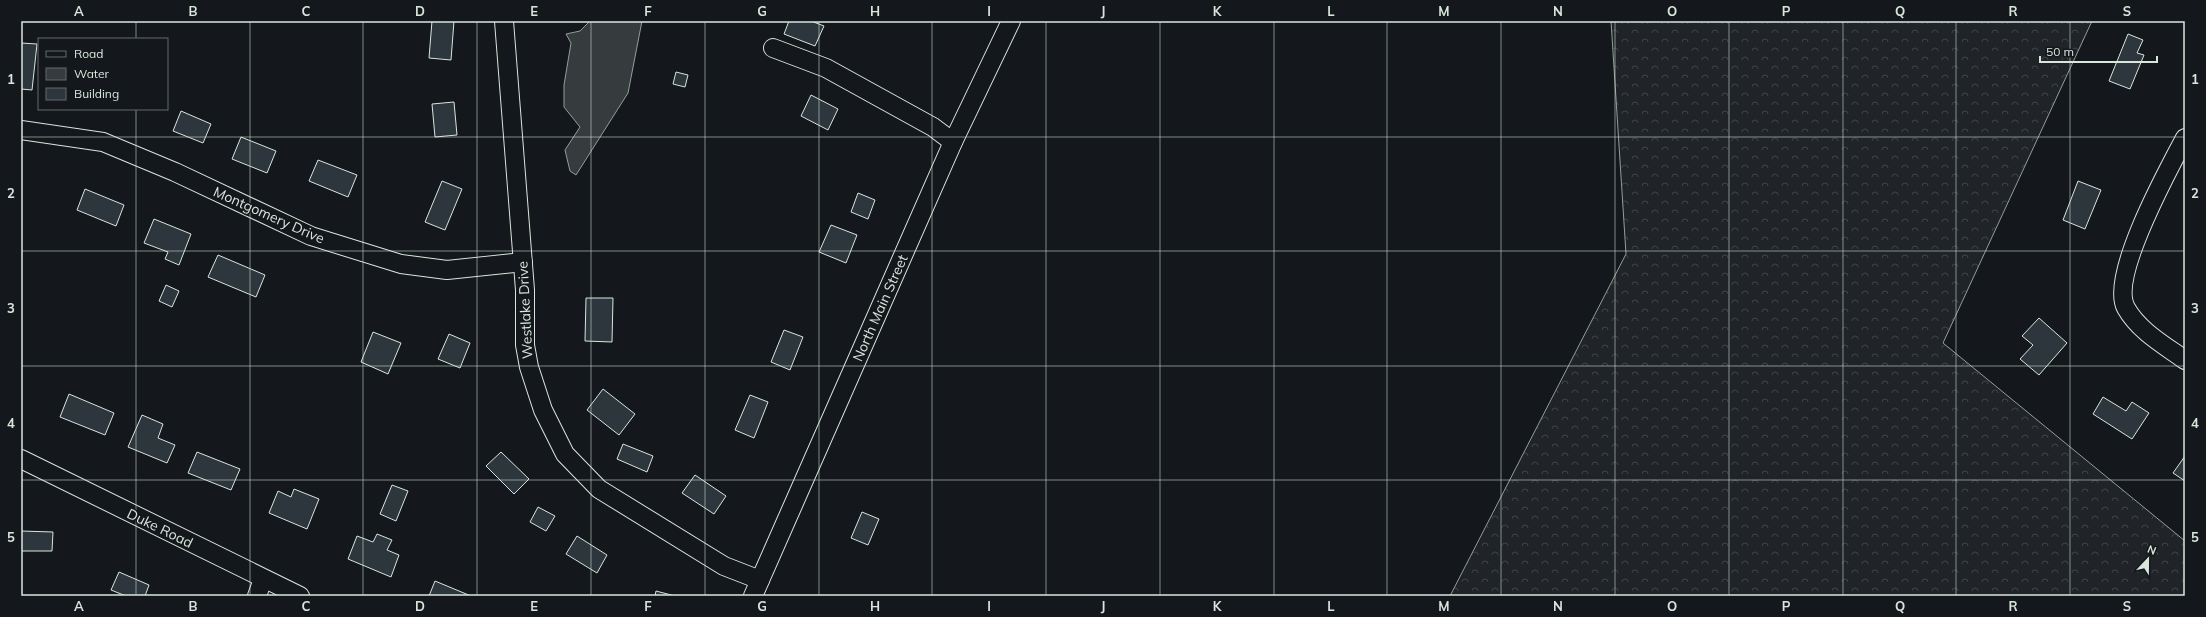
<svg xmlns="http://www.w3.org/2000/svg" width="2206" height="617" font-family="Mulish,sans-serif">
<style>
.forest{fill:url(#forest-crowns);stroke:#939e99}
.water{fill:#363b3e;stroke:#939e99}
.building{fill:#2c363c;stroke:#d8e6dc}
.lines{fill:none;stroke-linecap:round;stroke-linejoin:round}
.minor-casing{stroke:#d8e6dc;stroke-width:20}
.minor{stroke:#14181c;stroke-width:18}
.grid{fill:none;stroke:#d8e6dc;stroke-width:1;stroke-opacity:0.55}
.labels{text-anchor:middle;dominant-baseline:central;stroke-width:3;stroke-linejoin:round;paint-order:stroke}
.street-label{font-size:14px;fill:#d8e6dc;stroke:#14181c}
.neatline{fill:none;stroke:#d8e6dc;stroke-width:1.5}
.grid-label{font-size:13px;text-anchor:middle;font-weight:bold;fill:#d8e6dc}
</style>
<defs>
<pattern id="forest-crowns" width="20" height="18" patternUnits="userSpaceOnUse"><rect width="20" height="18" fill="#202428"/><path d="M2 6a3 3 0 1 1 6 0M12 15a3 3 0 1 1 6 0" fill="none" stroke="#404447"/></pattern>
</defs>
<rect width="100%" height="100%" fill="#14181c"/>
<polygon class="forest" points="1611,21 2092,21 1943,343 2185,541 2185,596 1450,596 1626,254"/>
<polygon class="water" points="590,21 642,21 628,93 576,175 570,171 565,150 580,127 564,107 564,85 571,43 566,34 580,31"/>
<g class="building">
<polygon points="432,21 454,21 451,60 429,58"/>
<polygon points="789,21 811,21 824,26 815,46 784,34"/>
<polygon points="2128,34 2143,40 2137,53 2144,55 2130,89 2109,81"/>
<polygon points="21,43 37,44 32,90 21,89"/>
<polygon points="676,72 688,75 685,87 673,84"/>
<polygon points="811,95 838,109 828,130 801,116"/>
<polygon points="454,102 457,135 435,137 432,104"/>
<polygon points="181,111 211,124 203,143 173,131"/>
<polygon points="241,137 276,151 267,173 232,159"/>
<polygon points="318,160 357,175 348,197 309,181"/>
<polygon points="442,181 462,189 445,230 425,222"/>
<polygon points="2078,181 2101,190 2085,229 2063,220"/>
<polygon points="85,189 124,205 116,226 77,210"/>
<polygon points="858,193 875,200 868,219 851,212"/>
<polygon points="154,219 191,234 179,265 165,259 168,252 144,243"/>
<polygon points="831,225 857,235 846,263 819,252"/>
<polygon points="218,255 265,275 256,297 208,277"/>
<polygon points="166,285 179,291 172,307 159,301"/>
<polygon points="586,298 613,298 612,342 585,341"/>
<polygon points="2039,318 2067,343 2039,375 2020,359 2033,345 2022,336"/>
<polygon points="784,330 803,337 790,370 771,362"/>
<polygon points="373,332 401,343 388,374 361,362"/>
<polygon points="449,334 470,343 460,368 438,359"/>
<polygon points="603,389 635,414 619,435 587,410"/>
<polygon points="69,394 114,413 105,435 60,417"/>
<polygon points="750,395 768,402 754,438 735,430"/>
<polygon points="2103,397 2126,411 2132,402 2149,413 2132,439 2093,414"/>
<polygon points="142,415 163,424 158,438 175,445 167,463 128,447"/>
<polygon points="623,444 653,456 647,472 617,459"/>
<polygon points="197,452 240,469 231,490 188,473"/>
<polygon points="501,452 529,479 514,494 486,466"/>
<polygon points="2185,456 2185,481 2173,473"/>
<polygon points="695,475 726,496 714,514 682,493"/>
<polygon points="392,485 408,491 396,521 380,514"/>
<polygon points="294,489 319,499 307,529 269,513 278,491 291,497"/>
<polygon points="538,507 555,516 546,531 530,522"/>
<polygon points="862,512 879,519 868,545 851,538"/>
<polygon points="21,531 53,532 52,551 21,551"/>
<polygon points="377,534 392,540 387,550 399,555 391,577 348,559 357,536 373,542"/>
<polygon points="577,536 607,555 597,573 566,554"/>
<polygon points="119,572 149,585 145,596 126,596 111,590"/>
<polygon points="435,581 471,596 429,596"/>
<polygon points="656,591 675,596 655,596"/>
</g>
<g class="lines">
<defs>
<g id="minor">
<polyline points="504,21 525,290 525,345 529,367 543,410 565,454 599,489 724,566 760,580"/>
<polyline points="773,48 826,68 933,127 953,142"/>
<polyline points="21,130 103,142 175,172 311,236 401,264 447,270 523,262"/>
<path d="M2185,138c-17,32 -76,139 -59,170 13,23 38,37 59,52"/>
<polyline points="21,459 300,596"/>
<polyline points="257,596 263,579"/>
<polyline points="753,596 953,142 1011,21"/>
</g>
</defs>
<use href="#minor" class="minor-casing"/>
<use href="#minor" class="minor"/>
</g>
<path class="grid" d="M136,21v18M250,21v575M363,21v575M477,21v575M591,21v575M705,21v575M819,21v575M932,21v575M1046,21v575M1160,21v575M1274,21v575M1387,21v575M1501,21v575M1615,21v575M1729,21v575M1843,21v575M1956,21v575M2070,21v575M136,109v487M21,137h2164M21,251h2164M21,366h2164M21,480h2164"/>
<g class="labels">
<g class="street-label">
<text transform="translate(269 215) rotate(24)">Montgomery Drive</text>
<text transform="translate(880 308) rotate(-66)">North Main Street</text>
<text transform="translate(525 310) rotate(-93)">Westlake Drive</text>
<text transform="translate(160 528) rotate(26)">Duke Road</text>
</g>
</g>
<rect width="2206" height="617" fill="none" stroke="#14181c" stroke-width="44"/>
<rect x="38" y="38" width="130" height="72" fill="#14181c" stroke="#626a69"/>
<rect x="46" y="51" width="20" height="6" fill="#14181c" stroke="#626a69"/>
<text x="74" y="58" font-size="12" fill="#d8e6dc">Road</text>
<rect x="46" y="68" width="20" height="12" fill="#363b3e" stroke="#626a69"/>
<text x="74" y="78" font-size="12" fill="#d8e6dc">Water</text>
<rect x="46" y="88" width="20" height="12" fill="#2c363c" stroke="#626a69"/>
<text x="74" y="98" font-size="12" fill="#d8e6dc">Building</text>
<g transform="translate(2148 559) rotate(22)" stroke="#14181c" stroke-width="3" paint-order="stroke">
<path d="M0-3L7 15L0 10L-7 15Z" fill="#d8e6dc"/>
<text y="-6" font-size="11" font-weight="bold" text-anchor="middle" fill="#d8e6dc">N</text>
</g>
<path d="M2040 56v6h117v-6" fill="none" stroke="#d8e6dc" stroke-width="2"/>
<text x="2046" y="56" font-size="12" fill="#d8e6dc" stroke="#14181c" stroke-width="3" paint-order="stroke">50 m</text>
<rect x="22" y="22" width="2162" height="573" class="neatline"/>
<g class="grid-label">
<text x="79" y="16">A</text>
<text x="193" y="16">B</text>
<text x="306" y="16">C</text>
<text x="420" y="16">D</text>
<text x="534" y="16">E</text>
<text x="648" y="16">F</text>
<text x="762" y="16">G</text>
<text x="875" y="16">H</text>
<text x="989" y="16">I</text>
<text x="1103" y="16">J</text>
<text x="1217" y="16">K</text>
<text x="1331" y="16">L</text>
<text x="1444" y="16">M</text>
<text x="1558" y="16">N</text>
<text x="1672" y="16">O</text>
<text x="1786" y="16">P</text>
<text x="1900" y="16">Q</text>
<text x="2013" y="16">R</text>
<text x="2127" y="16">S</text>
<text x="11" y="84">1</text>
<text x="2195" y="84">1</text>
<text x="11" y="198">2</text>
<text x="2195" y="198">2</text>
<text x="11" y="313">3</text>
<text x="2195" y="313">3</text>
<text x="11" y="428">4</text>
<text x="2195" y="428">4</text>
<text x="11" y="542">5</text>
<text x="2195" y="542">5</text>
<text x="79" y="611">A</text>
<text x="193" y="611">B</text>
<text x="306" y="611">C</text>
<text x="420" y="611">D</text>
<text x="534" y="611">E</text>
<text x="648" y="611">F</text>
<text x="762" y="611">G</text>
<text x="875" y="611">H</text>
<text x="989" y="611">I</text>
<text x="1103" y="611">J</text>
<text x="1217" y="611">K</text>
<text x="1331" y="611">L</text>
<text x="1444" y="611">M</text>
<text x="1558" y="611">N</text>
<text x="1672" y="611">O</text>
<text x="1786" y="611">P</text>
<text x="1900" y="611">Q</text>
<text x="2013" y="611">R</text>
<text x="2127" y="611">S</text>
</g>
</svg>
